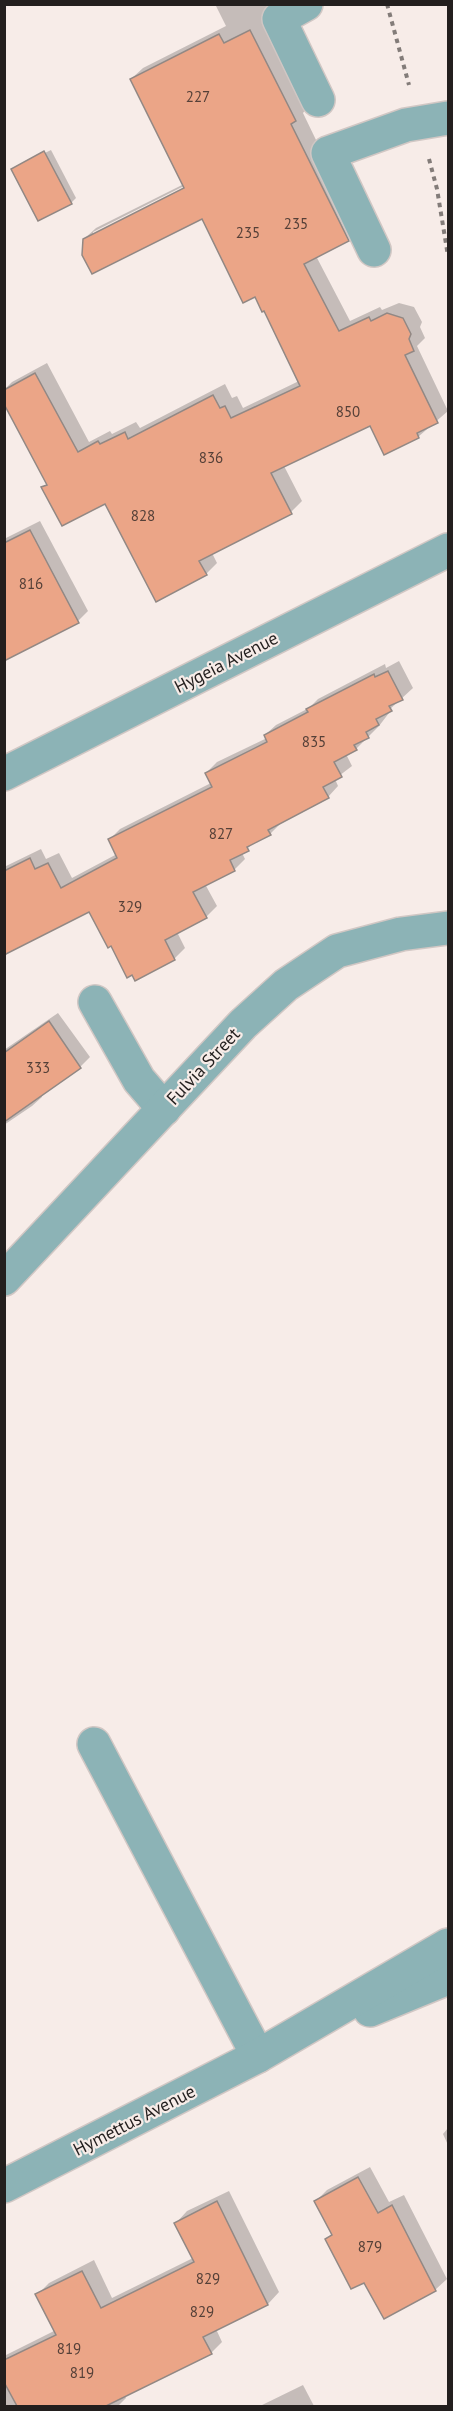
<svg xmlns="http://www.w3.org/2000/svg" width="453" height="2411" font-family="'PT Sans',sans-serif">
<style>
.shadow{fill:#0003;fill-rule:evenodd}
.building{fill:#eba587;stroke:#928884;stroke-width:1.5}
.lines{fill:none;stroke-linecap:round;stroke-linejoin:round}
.minor-casing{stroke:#d1c7c4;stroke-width:36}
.path{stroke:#837c79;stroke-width:4;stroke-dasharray:4.5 4.5;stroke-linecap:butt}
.minor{stroke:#8cb3b6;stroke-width:33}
.labels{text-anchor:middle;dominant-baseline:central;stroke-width:4.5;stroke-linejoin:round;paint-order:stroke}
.number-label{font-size:15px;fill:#554038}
.street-label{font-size:18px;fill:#231f1e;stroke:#f7ece8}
</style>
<rect width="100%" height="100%" fill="#f7ece8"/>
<g class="shadow">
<path d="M215,4h56l35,105 -3,4 56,116 -11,11 -32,16 34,65 30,-14 2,3 17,-7 15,4 8,15 -2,5 5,11 -8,8 31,65 -30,26 -47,-13 -87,42 18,35 -11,11 -79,41 5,10 -11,11 -101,-72 -62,-15 5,-4 -44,-83v-10l8,-8 35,-19 42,79 21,-11 2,3 24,-12 4,6 85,-44 7,14 5,-2 6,12 56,-27 -34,-72 -63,-92 -118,22 12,-11 88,-44 -53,-105 12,-11 83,-42zM190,183l2,3 -99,49v-3z"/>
<polygon points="51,150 76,198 71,203 12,169"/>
<polygon points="40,521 88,611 78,621 4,660 4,539"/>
<polygon points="399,661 413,688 388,711 389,713 379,726 356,749 346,754 352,766 335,779 338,786 328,797 281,823 270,834 257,840 242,853 245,859 234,870 205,884 217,906 206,917 177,932 185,948 174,959 112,944 90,910 11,950 4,957 4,867 41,849 46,859 59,853 72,878 117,854 110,839 120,829 211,783 206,773 217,762 267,738 265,735 276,725 309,708 318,699 385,664 386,668"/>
<polygon points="58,1013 90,1057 80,1067 41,1094 42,1097 32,1106 4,1125 4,1050"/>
<polygon points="448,2128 448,2145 443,2134"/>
<polygon points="370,2167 389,2202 404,2195 447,2279 435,2290 365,2281 327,2240 333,2234 316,2201 327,2190"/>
<polygon points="229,2191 279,2292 268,2304 216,2329 222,2342 211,2353 125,2395 126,2398 118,2406 4,2406 4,2356 56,2330 37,2295 49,2283 94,2260 112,2298 193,2258 176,2223 187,2211"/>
<polygon points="303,2385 314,2406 260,2406"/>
</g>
<g class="building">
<polygon points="250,30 296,121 291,124 349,241 304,264 339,331 369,317 371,321 387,313 403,318 411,334 409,339 414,351 405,355 438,423 417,433 419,438 384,455 370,426 271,473 292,514 199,561 207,575 156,602 105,504 62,526 41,487 47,485 4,404 4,390 35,373 78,452 98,441 100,444 125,432 128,439 213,395 220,408 225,406 231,418 300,386 264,311 262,312 255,297 243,303 202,219 92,274 82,255 83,239 184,188 130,79 219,34 224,43"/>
<polygon points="44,151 72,204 38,221 11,169"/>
<polygon points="30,530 79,623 4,661 4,543"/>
<polygon points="388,671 403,700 389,706 392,711 376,719 379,725 366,732 369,738 354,745 357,750 334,762 342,777 323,787 329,798 268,830 271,835 247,847 249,851 230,860 235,871 193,892 207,918 165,940 175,960 135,981 132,975 127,978 111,946 108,948 89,912 4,955 4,871 30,858 35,869 48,863 61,888 117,858 108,839 212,787 205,773 267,742 264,735 308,712 306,709 374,674 375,677"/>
<polygon points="49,1021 81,1068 4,1122 4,1053"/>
<polygon points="358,2177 378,2213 392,2205 436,2291 384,2319 364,2283 351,2289 325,2239 332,2235 314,2201"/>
<polygon points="217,2201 268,2305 203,2337 212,2354 106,2406 17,2406 4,2382 4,2360 56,2335 35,2294 82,2271 101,2308 194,2262 174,2223"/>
</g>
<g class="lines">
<defs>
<g id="minor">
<polyline points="306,4 279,19 318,100"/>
<polyline points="374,250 328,153 406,125 448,118"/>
<polyline points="4,774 448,550"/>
<polyline points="95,1002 139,1080 164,1109"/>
<polyline points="4,1279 243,1024 286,985 337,951 401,934 448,928"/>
<polyline points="94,1744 258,2056"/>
<polyline points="370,2010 448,1978"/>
<polyline points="4,2186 258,2056 448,1945"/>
</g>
</defs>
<use href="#minor" class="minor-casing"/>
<g class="path">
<polyline points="387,4 409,85"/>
<polyline points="429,159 437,189 448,256"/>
</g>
<use href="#minor" class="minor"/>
</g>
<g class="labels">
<g class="number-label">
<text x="198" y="96">227</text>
<text x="296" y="223">235</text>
<text x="248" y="232">235</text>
<text x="348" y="411">850</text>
<text x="211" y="457">836</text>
<text x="143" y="515">828</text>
<text x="31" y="583">816</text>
<text x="314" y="741">835</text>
<text x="221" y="833">827</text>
<text x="130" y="906">329</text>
<text x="38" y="1067">333</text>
<text x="370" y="2246">879</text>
<text x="208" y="2278">829</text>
<text x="202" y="2311">829</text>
<text x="69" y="2348">819</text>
<text x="82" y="2372">819</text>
</g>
<g class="street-label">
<text transform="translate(226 662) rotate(-27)">Hygeia Avenue</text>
<text transform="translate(203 1066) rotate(-47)">Fulvia Street</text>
<text transform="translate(134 2120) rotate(-27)">Hymettus Avenue</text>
</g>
</g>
<rect width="453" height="2411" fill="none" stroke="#231f1e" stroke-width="12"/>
</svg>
